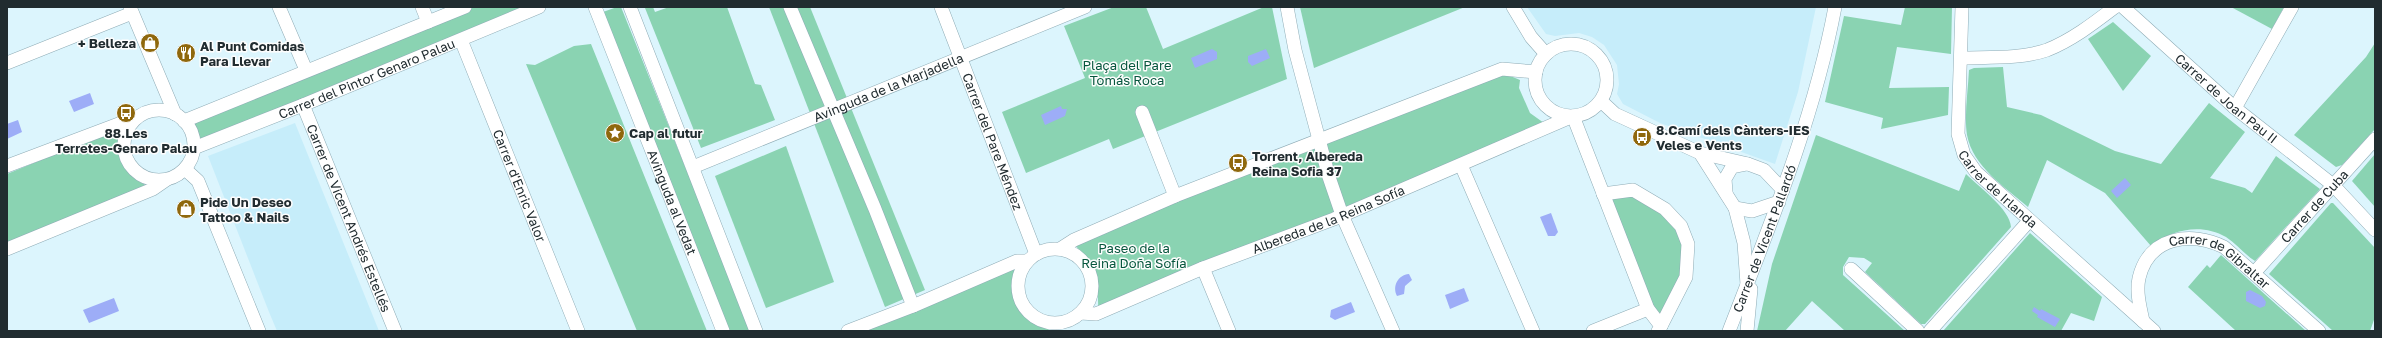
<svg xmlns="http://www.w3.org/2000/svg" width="2382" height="338" font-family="'Golos Text',sans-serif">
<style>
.built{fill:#c6edfa}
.green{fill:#8ad3b2}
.water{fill:#9dadf7}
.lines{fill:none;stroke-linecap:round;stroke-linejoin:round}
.minor-casing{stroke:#8facb6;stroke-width:14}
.minor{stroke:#fff;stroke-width:13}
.labels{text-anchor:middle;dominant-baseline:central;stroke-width:3;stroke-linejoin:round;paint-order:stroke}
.poi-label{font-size:13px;font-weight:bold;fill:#212c30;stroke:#fdfdfd;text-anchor:start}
.park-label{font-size:13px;fill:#07573e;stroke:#fdfdfd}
.street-label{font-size:13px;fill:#212c30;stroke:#fdfdfd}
</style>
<rect width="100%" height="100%" fill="#dcf5fd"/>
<g class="built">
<polygon points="1527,7 1816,7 1798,92 1775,164 1660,123 1623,104 1617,94 1619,84 1617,65 1604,45 1592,37 1579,33 1555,36 1546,34"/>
<polygon points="295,123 379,331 277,331 269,312 208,156"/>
</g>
<g class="green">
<polygon points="466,7 539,7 194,148 190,128 184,121"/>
<polygon points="617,7 621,7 751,331 729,331 603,12"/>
<polygon points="653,7 655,12 669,7 727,7 755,84 761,85 775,120 701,148 645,8"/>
<polygon points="769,7 810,7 925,290 885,307"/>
<polygon points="1114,7 1146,7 1163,49 1264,7 1272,7 1287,79 1113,149 1109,139 1026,173 1002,112 1085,78 1064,26"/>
<polygon points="1300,7 1465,7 1314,68"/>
<polygon points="1905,7 1952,7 1951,54 1897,47 1889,88 1949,87 1948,115 1881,129 1883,118 1825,102 1844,16 1901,25"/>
<polygon points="2231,7 2284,7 2272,29"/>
<polygon points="2113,22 2151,56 2123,91 2088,39"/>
<polygon points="2375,43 2375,129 2342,165 2336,167 2294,135 2366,57"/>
<polygon points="591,44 707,331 637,331 526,64 535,65 574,46"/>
<path d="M2003,67l4,40 34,8 74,36 46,13 48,-61 36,29 -35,46 35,10 7,5 24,-37 44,33 -65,72c-11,-7 -18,-17 -29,-24 -24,-14 -54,-8 -75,9l-46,-53 -58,-33 -19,47c-23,-20 -55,-40 -61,-72 -3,-20 1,-44 2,-65l5,-2z"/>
<path d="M1503,73l17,7 -1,8 11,25 14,10 -446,190c1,-38 -3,-48 -30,-75z"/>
<path d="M126,125c-14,27 -3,51 24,62l-143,57v-70z"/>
<path d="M1816,135l143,56 7,-17c13,13 44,35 45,53l-86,97h-4l-56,-52 7,-9 -8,-5 -15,-1 -6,10v8l62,56h-60l-33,-30 -27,30h-28l15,-67z"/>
<polygon points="786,146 834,282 766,308 715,176"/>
<polygon points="2375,154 2375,207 2352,181"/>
<polygon points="1632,191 1663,210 1685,245 1683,275 1660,319 1651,306 1606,196"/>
<polygon points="2331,203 2333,203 2375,248 2375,317 2370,331 2333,331 2269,274"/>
<polygon points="2030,233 2102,297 2094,321 2071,313 2061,331 1943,331"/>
<polygon points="2221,255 2306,331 2236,331 2188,287 2207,265 2210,268"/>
<polygon points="1022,258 1014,285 1022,313 1051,331 848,331"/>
</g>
<g class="water">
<polygon points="1212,49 1217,52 1217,59 1195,68 1191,58"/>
<polygon points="1266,49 1270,58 1252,66 1248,62 1248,56"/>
<polygon points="90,93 94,104 74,112 69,101"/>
<polygon points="1061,106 1062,109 1067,109 1065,116 1045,125 1041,115"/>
<polygon points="18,120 22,132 7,139 7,124"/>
<polygon points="2125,178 2131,185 2117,198 2111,191"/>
<polygon points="1551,213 1558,232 1555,236 1548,236 1540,217"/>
<path d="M1409,274l3,6 -7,6 -1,8 -7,2c-5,-10 1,-21 12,-22z"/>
<polygon points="1464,288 1469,301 1450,309 1445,295"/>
<polygon points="2250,290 2262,296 2266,302 2265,306 2260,308 2246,301 2246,292"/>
<polygon points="114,298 119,311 89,323 83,310"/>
<polygon points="1351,302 1355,312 1335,320 1330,317 1331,310"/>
<polygon points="2034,307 2040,311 2041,309 2060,319 2055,327 2037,317 2038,315 2032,311"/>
</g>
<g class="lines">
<defs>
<g id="minor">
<polyline points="130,7 175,114"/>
<polyline points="279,7 306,70"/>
<polyline points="422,7 428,22"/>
<path id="s1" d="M595,7l128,324"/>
<polyline points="630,7 756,331"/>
<polyline points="790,7 875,209 913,306"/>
<path id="s2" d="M941,7l95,247"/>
<polyline points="1287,7 1295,50 1329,177 1342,215 1393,331"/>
<polyline points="1513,7 1531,37 1546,54"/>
<path id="s3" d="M1962,7l-4,127 6,21 12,17 178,159"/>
<path id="s4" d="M2123,7l112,101 98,77 42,45"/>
<path id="s5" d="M461,40l117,291"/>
<circle cx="1571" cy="80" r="36"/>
<path d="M1961,58c28,-1 60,1 86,-8 25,-10 47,-27 68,-43"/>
<polyline points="7,63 132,13"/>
<polyline points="1601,101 1615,114 1700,153 1748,164 1764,170 1783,190"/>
<path id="s6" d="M303,105l92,226"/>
<polyline points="2235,108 2292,7"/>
<circle cx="159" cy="145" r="35"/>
<polyline points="1142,112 1175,196"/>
<polyline points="184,121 465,7"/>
<path id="s7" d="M194,148l109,-43 236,-98"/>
<polyline points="1700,153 1735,208 1744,243 1747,284"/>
<polyline points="1461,165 1533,331"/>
<polyline points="7,166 137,117"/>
<path id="s8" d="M693,167l392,-160"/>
<polyline points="185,169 198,181 259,331"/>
<polyline points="1726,192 1725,179 1732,167 1747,164"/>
<polyline points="1603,194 1633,190 1665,209 1681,226 1688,244 1686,277 1661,326"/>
<polyline points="1735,208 1752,211 1779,202"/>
<circle cx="1055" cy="286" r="37"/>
<polyline points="7,249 153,189 166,180"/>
<polyline points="1060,249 1074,240 1175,196 1502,69 1536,72"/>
<polyline points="1203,268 1229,331"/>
<polyline points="1851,269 1918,331"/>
<path id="s9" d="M2254,273l121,-134"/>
<path id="s10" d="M1081,313l15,1 107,-46 131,-49 239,-103 75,193 13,17 -3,5"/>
<path id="s11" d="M2143,321c-3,-14 -7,-29 -4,-43 10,-42 52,-47 85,-31l95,84"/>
<polyline points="848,331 913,306 1017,261 1027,261"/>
<polyline points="1593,331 1648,309"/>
<path id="s12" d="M1729,331c41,-106 85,-212 106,-324"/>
<polyline points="1747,331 1751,289"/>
<polyline points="1930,331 2029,221"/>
</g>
</defs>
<use href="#minor" class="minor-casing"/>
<use href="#minor" class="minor"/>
</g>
<defs>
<symbol id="shop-disc" viewBox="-11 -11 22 22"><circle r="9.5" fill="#8f680d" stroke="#fdfdfd"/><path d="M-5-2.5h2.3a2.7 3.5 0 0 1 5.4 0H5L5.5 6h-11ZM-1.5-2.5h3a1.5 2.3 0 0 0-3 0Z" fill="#fff"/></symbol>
<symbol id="restaurant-disc" viewBox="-11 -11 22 22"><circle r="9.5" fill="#8f680d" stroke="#fdfdfd"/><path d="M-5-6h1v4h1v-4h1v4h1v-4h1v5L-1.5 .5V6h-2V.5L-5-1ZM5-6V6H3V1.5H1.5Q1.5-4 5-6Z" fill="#fff"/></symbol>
<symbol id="bus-disc" viewBox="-11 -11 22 22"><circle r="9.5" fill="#8f680d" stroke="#fdfdfd"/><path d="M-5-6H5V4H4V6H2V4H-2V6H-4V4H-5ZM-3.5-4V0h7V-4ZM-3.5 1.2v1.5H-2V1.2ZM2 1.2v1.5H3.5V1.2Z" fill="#fff"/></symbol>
<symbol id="sight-disc" viewBox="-11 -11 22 22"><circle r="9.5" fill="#8f680d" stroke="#fdfdfd"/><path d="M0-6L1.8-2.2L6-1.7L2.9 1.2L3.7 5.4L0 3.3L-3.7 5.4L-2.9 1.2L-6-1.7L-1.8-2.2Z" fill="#fff"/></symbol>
</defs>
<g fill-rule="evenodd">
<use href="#shop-disc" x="139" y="32" width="22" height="22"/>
<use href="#restaurant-disc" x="175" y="42" width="22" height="22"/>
<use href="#bus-disc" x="115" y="102" width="22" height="22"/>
<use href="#sight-disc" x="604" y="122" width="22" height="22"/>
<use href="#bus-disc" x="1631" y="126" width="22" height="22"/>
<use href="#bus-disc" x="1227" y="152" width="22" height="22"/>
<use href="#shop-disc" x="175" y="198" width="22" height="22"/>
</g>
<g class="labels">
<g class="poi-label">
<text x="136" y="43" text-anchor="end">+ Belleza</text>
<text x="200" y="46">Al Punt Comidas<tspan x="200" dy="15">Para Llevar</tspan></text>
<text x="1656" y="130">8.Camí dels Cànters-IES<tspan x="1656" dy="15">Veles e Vents</tspan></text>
<text x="126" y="133" text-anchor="middle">88.Les<tspan x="126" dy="15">Terretes-Genaro Palau</tspan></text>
<text x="629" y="133">Cap al futur</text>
<text x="1252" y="156">Torrent, Albereda<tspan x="1252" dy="15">Reina Sofia 37</tspan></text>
<text x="200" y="202">Pide Un Deseo<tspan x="200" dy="15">Tattoo &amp; Nails</tspan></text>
</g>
<g class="park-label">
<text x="1127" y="65">Plaça del Pare<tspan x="1127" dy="15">Tomás Roca</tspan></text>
<text x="1134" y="248">Paseo de la<tspan x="1134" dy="15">Reina Doña Sofía</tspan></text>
</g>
<g class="street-label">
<text stroke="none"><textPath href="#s7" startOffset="186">Carrer del Pintor Genaro Palau</textPath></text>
<text stroke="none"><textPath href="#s8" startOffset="211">Avinguda de la Marjadella</textPath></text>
<text stroke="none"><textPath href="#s4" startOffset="138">Carrer de Joan Pau II</textPath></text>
<text stroke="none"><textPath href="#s2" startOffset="144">Carrer del Pare Méndez</textPath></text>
<text stroke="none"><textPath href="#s5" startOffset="157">Carrer d'Enric Valor</textPath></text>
<text stroke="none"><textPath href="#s3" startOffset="197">Carrer de Irlanda</textPath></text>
<text stroke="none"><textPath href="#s1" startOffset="210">Avinguda al Vedat</textPath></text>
<text stroke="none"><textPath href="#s9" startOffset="90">Carrer de Cuba</textPath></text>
<text stroke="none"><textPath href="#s6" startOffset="122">Carrer de Vicent Andrés Estellés</textPath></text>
<text stroke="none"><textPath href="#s10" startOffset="266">Albereda de la Reina Sofía</textPath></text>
<text stroke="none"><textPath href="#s12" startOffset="99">Carrer de Vicent Pallardó</textPath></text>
<text stroke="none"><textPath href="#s11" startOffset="150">Carrer de Gibraltar</textPath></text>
</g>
</g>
<rect width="2382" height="338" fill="none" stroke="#212c30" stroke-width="16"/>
</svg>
